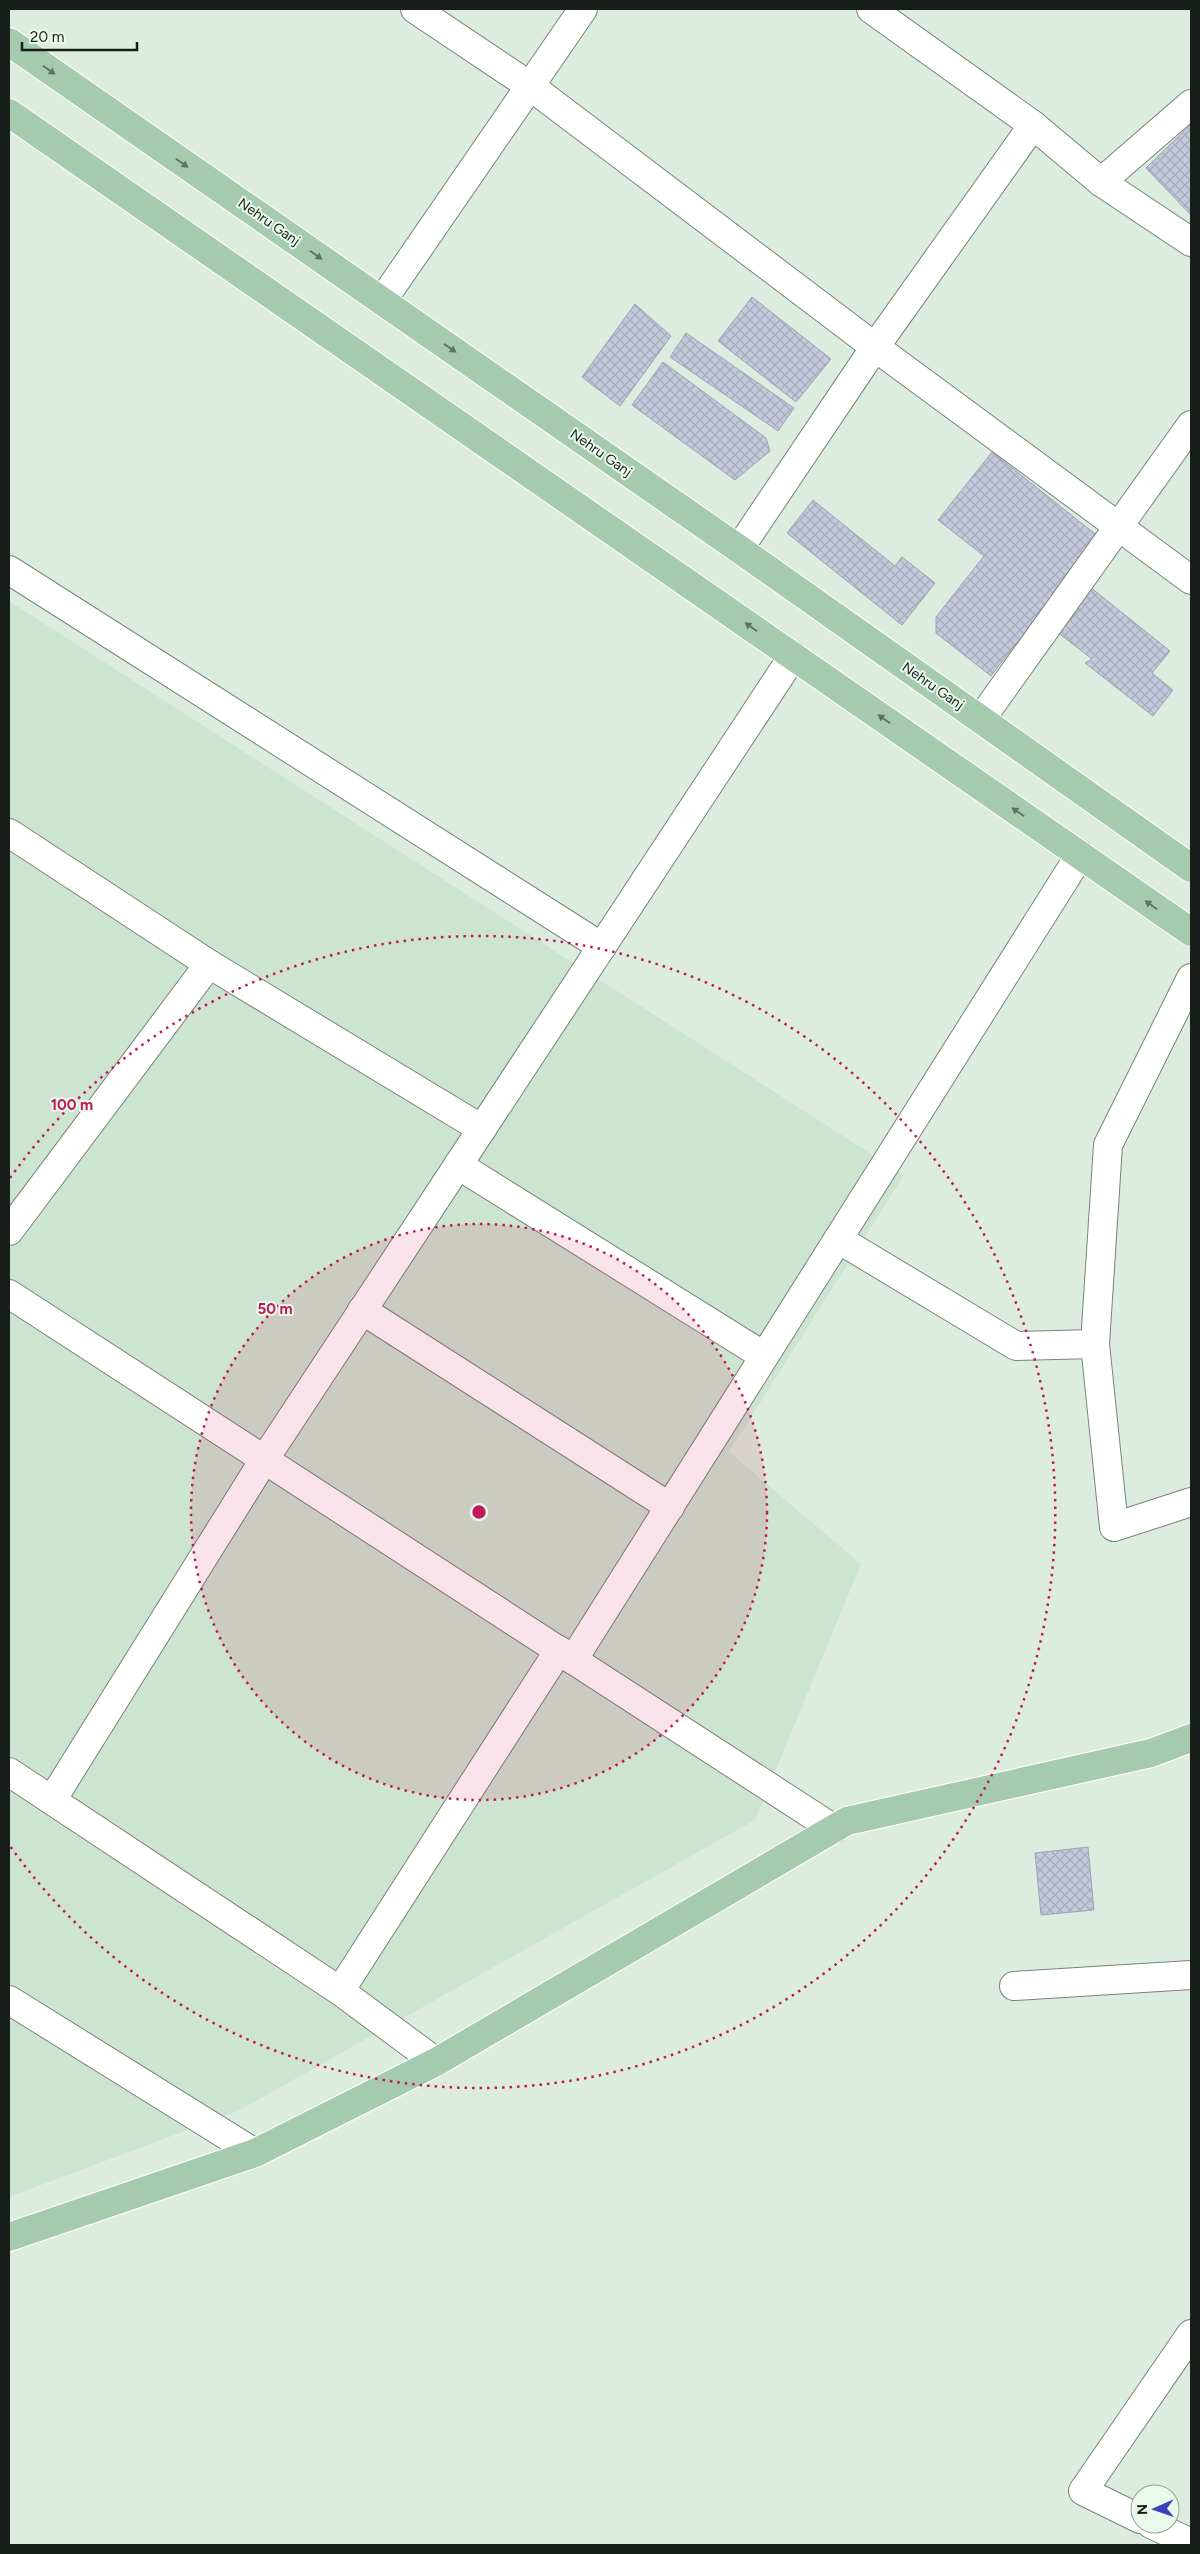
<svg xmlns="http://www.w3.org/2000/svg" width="1200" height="2554" font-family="Figtree,sans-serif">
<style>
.built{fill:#cde4d1}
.building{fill:url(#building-cross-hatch);stroke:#9ea3b5}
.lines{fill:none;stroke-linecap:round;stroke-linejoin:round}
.minor-casing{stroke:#768578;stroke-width:30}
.major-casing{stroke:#fff;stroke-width:30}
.minor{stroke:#fff;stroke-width:28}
.major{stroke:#a5caad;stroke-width:28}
.oneway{fill:#5e7462}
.ring{fill:none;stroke:#c2185b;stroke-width:2.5;stroke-dasharray:2.5 5}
.labels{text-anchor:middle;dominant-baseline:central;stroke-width:4;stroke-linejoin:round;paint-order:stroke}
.street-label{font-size:14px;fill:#171d18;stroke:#e9faec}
.centre{fill:#c2185b;stroke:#e9faec;stroke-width:2.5}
.ring-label{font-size:15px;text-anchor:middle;font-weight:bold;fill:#c2185b;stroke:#e9faec;stroke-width:4;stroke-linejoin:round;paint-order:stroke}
</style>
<defs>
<pattern id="building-cross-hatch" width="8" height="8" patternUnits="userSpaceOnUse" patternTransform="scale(1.25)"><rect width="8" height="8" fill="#c3c8da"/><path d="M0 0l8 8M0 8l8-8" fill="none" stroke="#a7abba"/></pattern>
</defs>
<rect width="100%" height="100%" fill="#dceddf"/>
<polygon class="built" points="9,601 904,1175 729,1452 861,1564 755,1820 238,2111 9,2197"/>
<g class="building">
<polygon points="1191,124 1191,215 1146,168"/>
<polygon points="752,297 831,359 796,402 718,341"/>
<polygon points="635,304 671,336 620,406 582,377"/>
<polygon points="686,333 794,408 778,431 670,357"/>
<polygon points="663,362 766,438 770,451 735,480 632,405"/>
<polygon points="992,452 1099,537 991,676 936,633 936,617 984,556 938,520"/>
<polygon points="813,500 895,566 902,557 935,583 902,625 787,533"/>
<polygon points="1090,587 1170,651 1152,673 1173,690 1153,716 1085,663 1092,659 1056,631"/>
<polygon points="1088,1847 1094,1910 1041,1915 1035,1853"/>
</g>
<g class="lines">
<defs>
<g id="minor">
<polyline points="415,9 530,86 875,347 1191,580"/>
<polyline points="871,9 1033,125 1101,182 1191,242"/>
<polyline points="1101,182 1191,104"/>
<polyline points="382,301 583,9"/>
<polyline points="739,549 875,347 1033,125"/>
<polyline points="9,570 602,947"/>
<polyline points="981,719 1191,425"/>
<polyline points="9,833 209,964 482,1129"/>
<polyline points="1191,978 1108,1145 1095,1344 1114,1527 1191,1502"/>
<polyline points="458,1165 764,1356"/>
<polyline points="9,1231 209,964"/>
<polyline points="838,1239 1016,1346 1095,1344"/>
<polyline points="9,1294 834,1829"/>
<polyline points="362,1310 670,1507"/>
<polyline points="573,1660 1080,855"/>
<polyline points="9,1772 340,1991 436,2062"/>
<polyline points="52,1800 264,1460 793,656"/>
<polyline points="1014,1986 1191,1975"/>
<polyline points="340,1991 559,1650"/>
<polyline points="9,2000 255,2153"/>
<polyline points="1140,2519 1083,2491 1191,2334"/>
<polyline points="1151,2524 1191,2543"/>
</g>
<g id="major">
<polyline points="9,42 739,549 1191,868"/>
<polyline points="9,113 1191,932"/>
<polyline points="9,2237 255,2153 436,2062 847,1821 1151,1753 1191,1738"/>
</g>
</defs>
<use href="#minor" class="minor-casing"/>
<use href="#major" class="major-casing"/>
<use href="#minor" class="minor"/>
<use href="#major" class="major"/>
</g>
<defs><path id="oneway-solid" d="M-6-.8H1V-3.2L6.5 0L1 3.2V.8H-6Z" transform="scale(1.25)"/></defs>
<g class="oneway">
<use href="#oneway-solid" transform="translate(49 70) rotate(35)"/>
<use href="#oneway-solid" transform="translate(182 163) rotate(35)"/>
<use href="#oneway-solid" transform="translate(316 255) rotate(35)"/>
<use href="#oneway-solid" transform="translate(450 348) rotate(35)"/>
<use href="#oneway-solid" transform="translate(751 627) rotate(-145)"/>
<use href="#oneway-solid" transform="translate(884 719) rotate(-145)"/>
<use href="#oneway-solid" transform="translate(1018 812) rotate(-145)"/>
<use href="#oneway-solid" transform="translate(1151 905) rotate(-145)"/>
</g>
<circle cx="479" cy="1512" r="288" fill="#c2185b" fill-opacity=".12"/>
<g class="ring">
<circle cx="479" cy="1512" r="288"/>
<path d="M10 1178A576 576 0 1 1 10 1846"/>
</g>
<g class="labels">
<g class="street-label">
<text transform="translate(269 222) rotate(35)">Nehru Ganj</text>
<text transform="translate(601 453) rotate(35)">Nehru Ganj</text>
<text transform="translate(933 686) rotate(35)">Nehru Ganj</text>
</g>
</g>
<circle cx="479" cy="1512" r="8" class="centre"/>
<g class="ring-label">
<text x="72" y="1110">100 m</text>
<text x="275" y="1314">50 m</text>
</g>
<rect width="1200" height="2554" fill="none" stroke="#171d18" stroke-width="20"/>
<g transform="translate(1155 2509) rotate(268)"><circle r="24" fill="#e9faec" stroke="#95a297"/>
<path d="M0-4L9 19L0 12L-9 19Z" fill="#3a43b7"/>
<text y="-8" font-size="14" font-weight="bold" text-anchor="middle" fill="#171d18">N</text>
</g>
<path d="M22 42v8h115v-8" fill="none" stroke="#171d18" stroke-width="2.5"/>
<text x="30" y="42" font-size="15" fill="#171d18" stroke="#e9faec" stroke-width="4" paint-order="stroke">20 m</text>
</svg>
